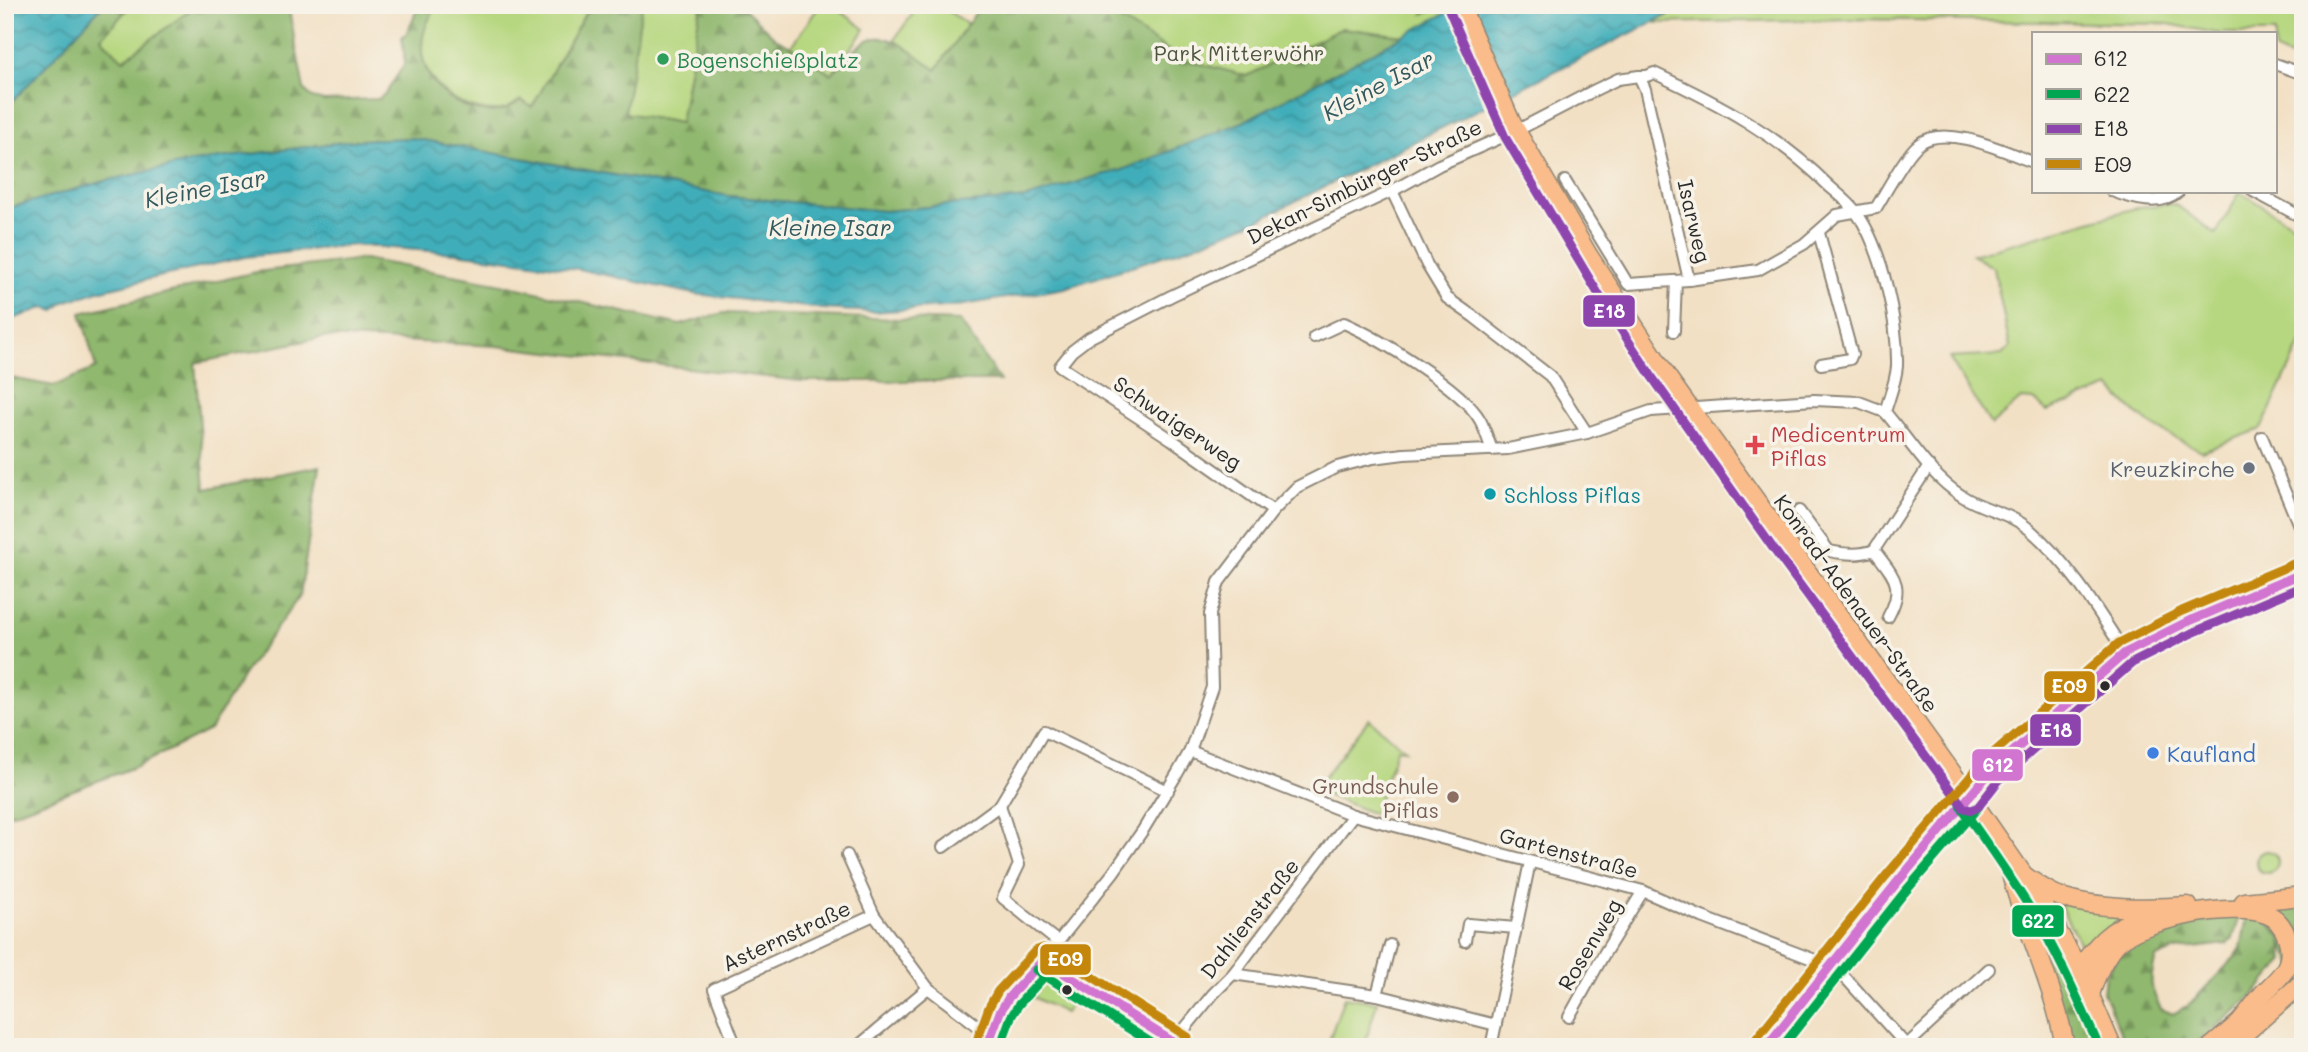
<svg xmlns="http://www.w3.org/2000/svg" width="2308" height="1052" font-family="Mali,sans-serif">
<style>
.green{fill:#b6d77f;stroke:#708155;stroke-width:2}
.forest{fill:url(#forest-firs);stroke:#5e724c;stroke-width:2}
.water{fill:url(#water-waves);stroke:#356c72;stroke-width:2}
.pier{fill:#f2e0c4}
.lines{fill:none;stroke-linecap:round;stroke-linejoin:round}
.minor-casing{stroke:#8e8678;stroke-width:14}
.tertiary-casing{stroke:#8e8678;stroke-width:18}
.primary-casing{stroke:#8e8678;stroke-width:21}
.trunk-casing{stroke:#8e8678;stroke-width:21}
.minor{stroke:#fff;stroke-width:10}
.tertiary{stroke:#fff;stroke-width:14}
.primary{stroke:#f9bc8a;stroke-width:18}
.trunk{stroke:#f9bc8a;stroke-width:18}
.bus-1-casing{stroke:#f7f3e8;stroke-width:14}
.bus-2-casing{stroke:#f7f3e8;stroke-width:14}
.bus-3-casing{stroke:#f7f3e8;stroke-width:14}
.bus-4-casing{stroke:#f7f3e8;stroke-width:14}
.bus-1{stroke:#d175d1;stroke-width:9}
.bus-2{stroke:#00a651;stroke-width:9}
.bus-3{stroke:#8e44ad;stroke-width:9}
.bus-4{stroke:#c4870b;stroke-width:9}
.leisure-dot{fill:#2e9e5b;stroke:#f7f3e8;stroke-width:2.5}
.health-dot{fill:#e0444e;stroke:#f7f3e8;stroke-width:2.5}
.worship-dot{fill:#6b7280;stroke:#f7f3e8;stroke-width:2.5}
.culture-dot{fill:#0f9aa8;stroke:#f7f3e8;stroke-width:2.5}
.bus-dot{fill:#2b2b2b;stroke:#f7f3e8;stroke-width:2.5}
.shop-dot{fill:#3f7fe0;stroke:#f7f3e8;stroke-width:2.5}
.education-dot{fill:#8d6e63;stroke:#f7f3e8;stroke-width:2.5}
.labels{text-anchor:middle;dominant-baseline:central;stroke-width:7;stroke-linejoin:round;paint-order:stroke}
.park-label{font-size:21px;fill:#4e5640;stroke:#f7f3e8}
.leisure-label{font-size:21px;fill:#27864d;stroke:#f7f3e8;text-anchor:start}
.street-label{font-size:21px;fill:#2b2b2b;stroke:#f7f3e8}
.health-label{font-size:21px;fill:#be3a42;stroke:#f7f3e8;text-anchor:start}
.worship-label{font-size:21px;fill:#5b616d;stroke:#f7f3e8;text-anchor:end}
.culture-label{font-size:21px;fill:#0d838f;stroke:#f7f3e8;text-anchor:start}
.shop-label{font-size:21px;fill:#366cbe;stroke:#f7f3e8;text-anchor:start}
.education-label{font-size:21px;fill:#785e54;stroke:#f7f3e8;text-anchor:end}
.water-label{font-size:23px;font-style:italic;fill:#32595d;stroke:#f7f3e8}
.line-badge{stroke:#f7f3e8;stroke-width:2.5}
.badge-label{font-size:19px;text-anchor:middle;font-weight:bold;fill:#fff}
</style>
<defs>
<pattern id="forest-firs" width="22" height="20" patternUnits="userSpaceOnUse" patternTransform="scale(1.75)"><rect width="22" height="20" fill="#90b86e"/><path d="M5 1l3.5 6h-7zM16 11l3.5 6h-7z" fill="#76965b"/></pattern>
<pattern id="water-waves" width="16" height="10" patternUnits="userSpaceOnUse" patternTransform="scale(1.75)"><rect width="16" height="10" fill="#3faeba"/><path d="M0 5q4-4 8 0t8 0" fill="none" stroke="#358e97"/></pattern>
</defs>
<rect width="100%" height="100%" fill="#f7f3e8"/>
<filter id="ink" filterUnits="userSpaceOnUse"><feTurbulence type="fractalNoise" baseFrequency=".0143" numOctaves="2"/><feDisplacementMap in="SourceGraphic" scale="14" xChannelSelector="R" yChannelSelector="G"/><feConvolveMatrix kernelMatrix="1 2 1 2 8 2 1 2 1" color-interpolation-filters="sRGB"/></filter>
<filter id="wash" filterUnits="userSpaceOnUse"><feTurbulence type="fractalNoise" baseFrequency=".00686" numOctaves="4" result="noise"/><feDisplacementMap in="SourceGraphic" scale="28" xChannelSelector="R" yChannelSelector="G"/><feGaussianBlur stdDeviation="1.57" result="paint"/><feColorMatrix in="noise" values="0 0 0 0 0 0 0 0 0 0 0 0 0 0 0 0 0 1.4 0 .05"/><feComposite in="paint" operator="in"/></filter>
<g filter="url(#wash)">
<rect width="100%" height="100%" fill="#f2e0c4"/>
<g class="green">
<polygon points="131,5 197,5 123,61 101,38"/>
<path d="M437,5h153l-58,103 -11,-8c-5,3 -10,7 -15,9 -8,3 -18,2 -27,0 -38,-6 -69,-46 -54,-85 3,-6 8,-13 12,-19z"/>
<polygon points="642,5 701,5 680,123 624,113"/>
<polygon points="820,5 832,5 865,29 831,75 791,46"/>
<polygon points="919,5 940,5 968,25 936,70 894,40"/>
<polygon points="1103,5 1426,5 1423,14 1446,5 1461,5 1404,36 1342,28 1236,118"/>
<polygon points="1687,5 2303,5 2303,62 2275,51 2275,33 2216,33 2168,24 1855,19 1654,23"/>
<path d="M2240,192l63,39v108l-42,90 -59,22c-42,-20 -61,-28 -92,-64l-63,24 -13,-11 -13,-1 -30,26 -42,-67 53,-3 8,-8 -16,-79 -22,-13 167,-48 36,-3 41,30z"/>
<polygon points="1369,719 1405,750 1397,749 1374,814 1314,790"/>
<circle cx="2267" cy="862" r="11"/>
<polygon points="2058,902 2136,914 2085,953"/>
<polygon points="1045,979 1075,998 1065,1013 1033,997"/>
<polygon points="1344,997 1377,1002 1364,1047 1345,1047 1329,1041"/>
</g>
<g class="forest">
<path d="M103,5h28l-30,33 22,22 74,-55h91l16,84 8,9 12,3 54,-2 8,-6 19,-30 -3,-27 5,-3 12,-28h18c-9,14 -14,25 -15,41 -3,40 47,76 84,63 5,-2 10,-6 15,-9l11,7 58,-102h52l-17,108 55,10 21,-118h40l34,33 18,9 38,27c9,-8 26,-29 37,-34 24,-10 50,17 68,30l45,-65h122l10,10 69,44 65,17 95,-48 62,8 -161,86 -58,25 -65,24 -19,4 -74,23 -143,13 -156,-15 -316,-58 -53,2 -161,21 -89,19 -104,29v-100z"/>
<polygon points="363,259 497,283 680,325 723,313 960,321 1000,381 801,381 496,346 325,337 195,363 205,489 320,466 300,595 243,675 210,730 137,766 5,816 5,377 54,386 96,368 81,313 256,272"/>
<path d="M2027,900c31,45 51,97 73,147h-28z"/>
<polygon points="2303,900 2303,959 2294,967 2264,905"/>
<path d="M2236,914l3,5 -6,19 -6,6 -52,6 -19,8c-7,23 -6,30 5,51l12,5 15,-8 47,-49 6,-9 6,-31h16l19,21 2,23 -33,37 -59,49h-65l-24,-55 2,-16 18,-32 19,-12z"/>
</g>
<g class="water">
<polygon points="5,5 103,5 5,109"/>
<polygon points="1461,5 1687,5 1258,220 1193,246 1065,288 958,306 873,312 824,309 694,294 578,269 456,253 352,245 245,257 102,290 64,302 54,311 45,307 5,322 5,209 109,180 198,161 359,140 412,138 728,196 884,211 1027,198 1101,175 1120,171 1243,122"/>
</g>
<polygon class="pier" points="1454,5 1472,5 1513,96 1494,107 1450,8"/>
</g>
<g filter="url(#ink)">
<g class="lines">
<defs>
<g id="minor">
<polyline points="2275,64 2303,74"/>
<polyline points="1565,181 1628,284 1689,280 1645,89 1639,76"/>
<polyline points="1392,191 1427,265 1447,298 1474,317 1550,376 1587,433"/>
<path d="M2112,191c21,8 49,17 67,0"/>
<polyline points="2253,191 2303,218"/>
<polyline points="1819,233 1852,354 1850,359 1821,364"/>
<path d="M1689,280l69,-10 46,-26 33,-29 39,-7c10,-16 29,-53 43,-64 27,-21 86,8 114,18"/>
<polyline points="1674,331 1676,281"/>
<path d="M1314,337l30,-14c34,15 118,65 136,97 5,9 8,20 12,30"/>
<polyline points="2262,437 2303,535"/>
<path d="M1273,511l-102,-72 -111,-73 12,-15 17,-13 82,-42 221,-105 47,-26 77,-34 81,-42 21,-10 21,-3h8l7,-3c66,31 123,61 175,113 9,8 20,16 27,26 26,35 42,110 41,154 -1,15 -8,32 -12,46 24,28 45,64 77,84 21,14 47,16 67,33 40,34 68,80 96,124"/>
<path d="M1799,511l30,40c15,3 31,5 45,-1l55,-84"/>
<path d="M1874,550c19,26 32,35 14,67"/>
<polyline points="1190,751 1353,815 1643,891 1702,917 1815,960 1842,974 1908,1047"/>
<polyline points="1000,805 1044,731 1168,791"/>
<polyline points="943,847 1000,805 1019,865 1003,898 1058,942"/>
<polyline points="847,855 874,915 928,988 991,1036"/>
<polyline points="1465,941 1468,924 1516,928"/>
<polyline points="1043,960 1181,1047"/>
<polyline points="1233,974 1377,995 1496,1025"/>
<polyline points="1377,995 1390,945"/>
<polyline points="1569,1017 1604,954 1643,891"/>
<polyline points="1173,1043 1213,994 1233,974 1353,815"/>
<polyline points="1908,1044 1989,969"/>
<polyline points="736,1047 714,989 874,915"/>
<polyline points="857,1047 928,988"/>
<polyline points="987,1047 1000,1012 1009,997 1058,942 1113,873 1143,830 1177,774 1190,751 1212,687 1210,614 1219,582 1273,511 1297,487 1337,467 1373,458 1404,454 1508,449 1587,433 1651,411 1814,400 1859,402 1885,412"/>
<polyline points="1491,1047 1530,862"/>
<polyline points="1766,1047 1895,885 1970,798"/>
</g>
<polyline id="tertiary" points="1970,798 1990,772 2125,653 2187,622 2303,573"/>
<polyline id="primary" points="1460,5 1511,122 1588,255 1669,380 1970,798 2040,899 2079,970 2112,1047"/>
<g id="trunk">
<path d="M2005,849c4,14 6,28 11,42 16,52 40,102 49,156"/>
<path d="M2023,875c12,8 24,17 38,22 36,12 88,12 127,9"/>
<polyline points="2244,902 2303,896"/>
<path d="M2079,970c16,-24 31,-42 60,-51"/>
<path d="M2090,995c5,-17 14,-38 27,-52 24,-24 118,-42 149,-29 10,3 17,13 21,23 3,9 4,17 1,26 -4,13 -19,23 -27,33 -8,10 -16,20 -24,30"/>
<polyline points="2237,1040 2303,982"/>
<polyline points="2211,1047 2244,1019"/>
</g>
</defs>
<use href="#minor" class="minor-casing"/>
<use href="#tertiary" class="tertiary-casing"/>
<use href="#primary" class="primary-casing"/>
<use href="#trunk" class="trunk-casing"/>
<use href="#minor" class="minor"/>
<use href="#tertiary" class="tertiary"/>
<use href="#primary" class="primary"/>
<use href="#trunk" class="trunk"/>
<defs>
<g id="bus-1">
<polyline points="1043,960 1181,1047"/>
<polyline points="987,1047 1000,1012 1009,997 1043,960"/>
<polyline points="1766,1047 1895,885 1990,772 2125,653 2187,622 2303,573"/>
</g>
<g id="bus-2">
<path d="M1960,805c28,40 56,79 81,121 22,39 40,80 58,121"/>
<polyline points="1036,970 1158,1047"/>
<polyline points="1000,1047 1011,1017 1019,1004 1052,968"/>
<polyline points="1782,1047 1904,893 1979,806"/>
</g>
<polyline id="bus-3" points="1449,10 1505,137 1605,305 1652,377 1775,551 1964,808 1972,810 1978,807 1999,780 2132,663 2192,633 2303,586"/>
<g id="bus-4">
<polyline points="1756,1039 1885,877 1982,763 2119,643 2182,611 2298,562"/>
<polyline points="976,1043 989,1007 998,991 1035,951 1043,948 1050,950 1188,1037"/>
</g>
</defs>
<use href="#bus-1" class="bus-1-casing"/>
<use href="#bus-2" class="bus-2-casing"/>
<use href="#bus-3" class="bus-3-casing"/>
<use href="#bus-4" class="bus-4-casing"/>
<use href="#bus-1" class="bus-1"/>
<use href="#bus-2" class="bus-2"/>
<use href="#bus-3" class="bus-3"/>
<use href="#bus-4" class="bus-4"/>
</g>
</g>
<circle class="leisure-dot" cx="663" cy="59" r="7"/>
<path class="health-dot" d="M1751.5 434.5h7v7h7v7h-7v7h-7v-7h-7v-7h7z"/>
<circle class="worship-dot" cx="2249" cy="468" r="7"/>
<circle class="culture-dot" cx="1490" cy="494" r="7"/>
<g class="bus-dot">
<circle cx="2105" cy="686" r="6"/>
<circle cx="1067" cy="990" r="6"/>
</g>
<circle class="shop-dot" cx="2153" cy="753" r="7"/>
<circle class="education-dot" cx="1453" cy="797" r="7"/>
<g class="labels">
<g class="park-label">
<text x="1239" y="52">Park Mitterwöhr</text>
</g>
<g class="leisure-label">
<text x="677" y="59">Bogenschießplatz</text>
</g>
<g class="street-label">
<text transform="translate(1364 181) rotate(-26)">Dekan-Simbürger-Straße</text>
<text transform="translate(1695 221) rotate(77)">Isarweg</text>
<text transform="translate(1178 422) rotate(34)">Schwaigerweg</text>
<text transform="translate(1857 603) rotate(54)">Konrad-Adenauer-Straße</text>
<text transform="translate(1569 852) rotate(15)">Gartenstraße</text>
<text transform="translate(1249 918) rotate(-52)">Dahlienstraße</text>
<text transform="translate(786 935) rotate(-25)">Asternstraße</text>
<text transform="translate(1589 944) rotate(-59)">Rosenweg</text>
</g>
<g class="health-label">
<text x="1771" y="433">Medicentrum<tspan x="1771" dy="24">Piflas</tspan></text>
</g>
<g class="worship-label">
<text x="2235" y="468">Kreuzkirche</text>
</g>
<g class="culture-label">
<text x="1504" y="494">Schloss Piflas</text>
</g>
<g class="shop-label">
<text x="2167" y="753">Kaufland</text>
</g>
<g class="education-label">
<text x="1439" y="785">Grundschule<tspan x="1439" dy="24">Piflas</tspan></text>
</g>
<g class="water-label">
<text transform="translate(1378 85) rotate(-28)">Kleine Isar</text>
<text transform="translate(205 188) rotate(-11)">Kleine Isar</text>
<text x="830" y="227">Kleine Isar</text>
</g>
</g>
<g class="line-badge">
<rect x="1582" y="294" width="54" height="34" rx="7" fill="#8e44ad"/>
<rect x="2043" y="670" width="53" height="33" rx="7" fill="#c4870b"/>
<rect x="2029" y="713" width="53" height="34" rx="7" fill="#8e44ad"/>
<rect x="1971" y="748" width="53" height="34" rx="7" fill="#d175d1"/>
<rect x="2011" y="904" width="54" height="34" rx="7" fill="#00a651"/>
<rect x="1039" y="943" width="53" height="33" rx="7" fill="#c4870b"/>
</g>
<g class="badge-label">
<text x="1609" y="318">E18</text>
<text x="2069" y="693">E09</text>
<text x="2056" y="737">E18</text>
<text x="1998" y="772">612</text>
<text x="2038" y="928">622</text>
<text x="1065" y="966">E09</text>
</g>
<rect width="2308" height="1052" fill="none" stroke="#f7f3e8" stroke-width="28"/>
<rect x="2032" y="32" width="245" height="161" fill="#f7f3e8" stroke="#a5a39c" stroke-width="2"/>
<rect x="2046" y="54" width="35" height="10" fill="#d175d1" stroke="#a5a39c" stroke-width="2"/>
<text x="2094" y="66" font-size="21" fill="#2b2b2b">612</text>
<rect x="2046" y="89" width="35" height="10" fill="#00a651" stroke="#a5a39c" stroke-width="2"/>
<text x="2094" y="102" font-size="21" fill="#2b2b2b">622</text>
<rect x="2046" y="124" width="35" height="10" fill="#8e44ad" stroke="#a5a39c" stroke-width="2"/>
<text x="2094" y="136" font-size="21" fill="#2b2b2b">E18</text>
<rect x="2046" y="159" width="35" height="10" fill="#c4870b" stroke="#a5a39c" stroke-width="2"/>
<text x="2094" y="172" font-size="21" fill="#2b2b2b">E09</text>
</svg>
